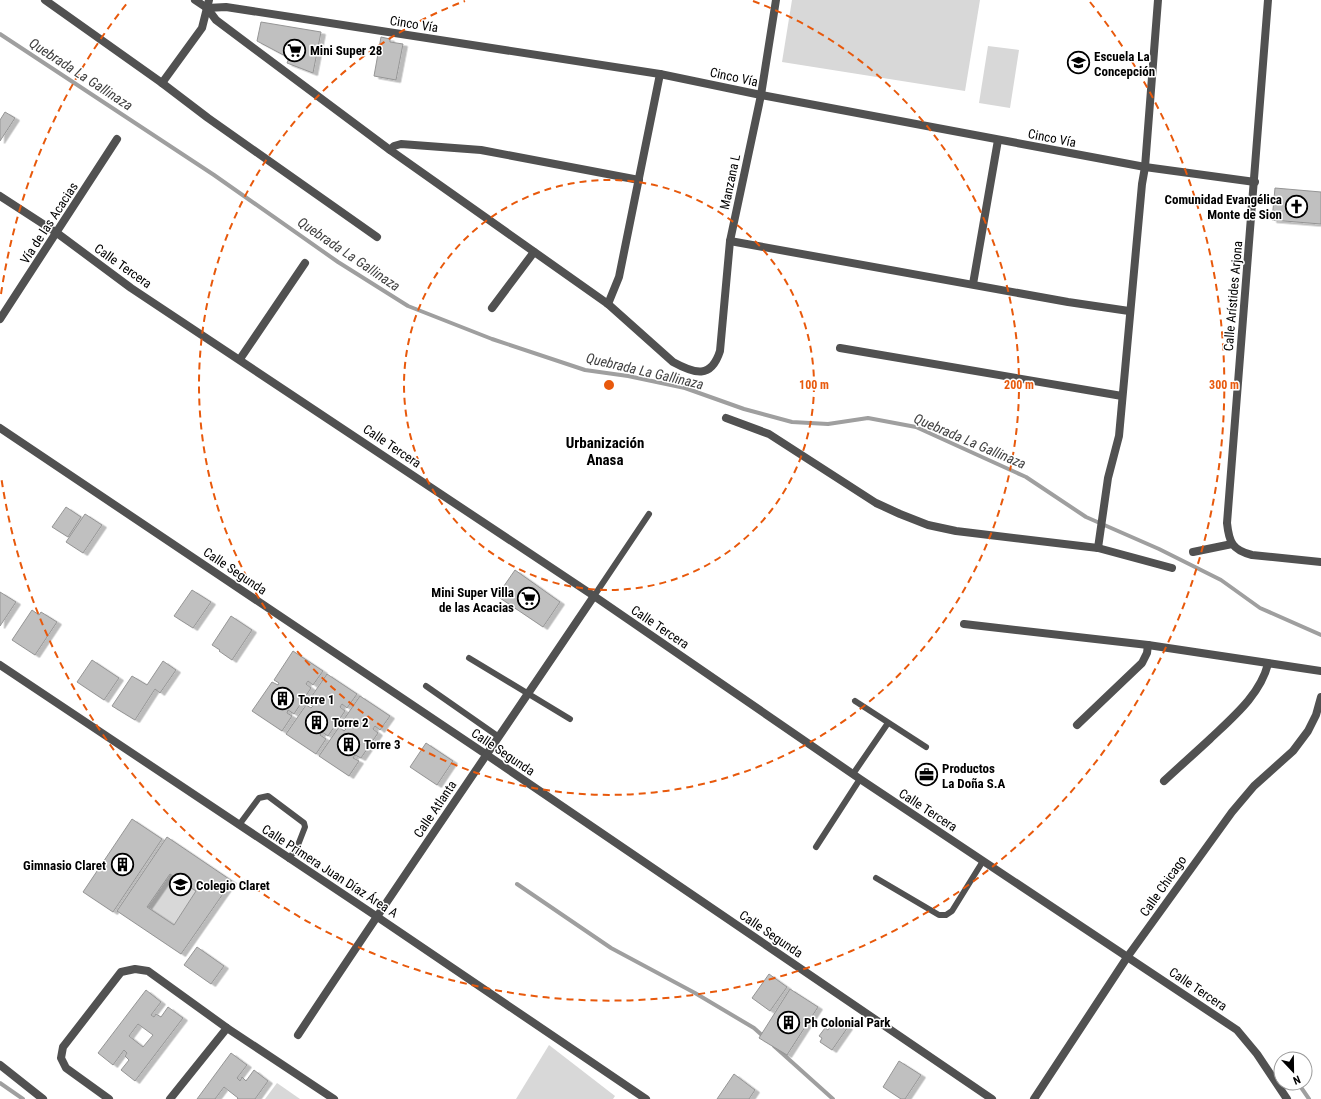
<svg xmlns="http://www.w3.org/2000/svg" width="1321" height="1099" font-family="'Roboto Condensed',sans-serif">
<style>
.green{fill:#d8d8d8}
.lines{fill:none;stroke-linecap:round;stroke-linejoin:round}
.stream{stroke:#9f9f9f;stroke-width:4}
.building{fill:#c0c0c0;stroke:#959595;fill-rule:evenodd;filter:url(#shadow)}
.lane{stroke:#515151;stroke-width:6}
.street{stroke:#515151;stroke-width:8}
.ring{fill:none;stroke:#e8590c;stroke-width:2;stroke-dasharray:7 5}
.labels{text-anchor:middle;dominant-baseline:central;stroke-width:3;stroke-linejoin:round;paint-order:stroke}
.street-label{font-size:13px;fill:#000;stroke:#fff}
.poi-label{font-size:13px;font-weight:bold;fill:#000;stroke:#fff;text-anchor:start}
.water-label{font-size:14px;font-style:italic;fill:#404040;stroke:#fff}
.quarter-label{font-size:15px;font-weight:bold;fill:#000;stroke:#fff}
.centre{fill:#e8590c;stroke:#fff;stroke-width:2}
.ring-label{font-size:12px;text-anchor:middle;font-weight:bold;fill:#e8590c;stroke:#fff;stroke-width:3;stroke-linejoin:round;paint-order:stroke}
</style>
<defs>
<filter id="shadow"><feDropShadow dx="4.5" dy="2.5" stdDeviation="0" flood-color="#0004"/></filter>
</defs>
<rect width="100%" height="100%" fill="#fff"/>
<g class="green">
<polygon points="792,0 980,0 965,91 782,62"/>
<polygon points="988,46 1019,50 1010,108 979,103"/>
<polygon points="170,874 196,891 174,925 147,907"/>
<polygon points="549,1045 615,1096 613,1099 516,1099"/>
<polygon points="277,1083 300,1099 265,1099"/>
</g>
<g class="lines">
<g class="stream">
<polyline points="0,34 214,175 338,262 408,306 492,339 585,370 628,376 685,388 744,409 792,422 828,424 868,418 916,427 1026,477 1086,517 1159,549 1221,580 1260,608 1321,635"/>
<polyline points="517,884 611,948 695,993 754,1028 764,1037"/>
<polyline points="774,1046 833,1099"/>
<polyline points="0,1083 23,1099"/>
<polyline points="1298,1083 1309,1099"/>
</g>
</g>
<g class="building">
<polygon points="261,22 321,32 313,73 287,63 289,58 257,41"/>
<polygon points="381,37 390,39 390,42 403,44 396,80 374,76"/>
<polygon points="5,112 15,118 0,141 0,120"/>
<polygon points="1275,188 1321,192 1321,224 1272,220"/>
<polygon points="66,507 81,517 68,537 52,527"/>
<polygon points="85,514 102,525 83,553 66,542"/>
<polygon points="515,570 560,602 543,627 497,596"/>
<polygon points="192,590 211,602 193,628 174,616"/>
<polygon points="0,592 16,602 0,626"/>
<polygon points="32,610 39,615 41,612 57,622 35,655 12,640"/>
<polygon points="231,616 252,630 232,660 219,651 220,650 212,645"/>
<polygon points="293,651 323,671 313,685 308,681 306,684 311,688 294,714 288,710 287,713 292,716 282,731 252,711 272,682 278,685 279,683 274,680"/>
<polygon points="92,660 119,678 104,700 77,682"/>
<polygon points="163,661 176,670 160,693 155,689 135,720 112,706 132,676 147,685"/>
<polygon points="327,674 357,694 347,708 342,704 340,707 345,711 328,736 322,732 320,735 326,739 316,754 286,734 306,705 311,708 313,706 307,703"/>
<polygon points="360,696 390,716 380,730 375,726 373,729 378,733 361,758 355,755 353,758 359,761 349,776 319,756 339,727 344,731 346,729 340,725"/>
<polygon points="426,743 453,761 437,785 410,767"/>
<polygon points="132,819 162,839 113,912 83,892"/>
<path d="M167,837l65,44 -51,73 -64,-43zM170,874l26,17 -22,34 -27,-18z"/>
<polygon points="197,947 224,966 211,984 184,965"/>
<polygon points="769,974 787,987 770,1011 752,998"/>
<polygon points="790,989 818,1007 787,1055 759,1038"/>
<path d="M146,990l15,12 -10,13 3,2 2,-3 5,3 7,-10 15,11 -48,63 -14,-11 8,-10 -4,-4 2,-3 -3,-3 -11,15 -15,-12zM138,1024l15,11 -10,12 -14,-11z"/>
<polygon points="836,1019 848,1027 832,1050 820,1042 822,1038 819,1036 825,1028 828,1030"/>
<polygon points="231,1053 247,1065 237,1078 240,1081 242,1077 246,1081 254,1070 268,1081 255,1099 237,1099 238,1098 224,1087 215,1099 197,1099"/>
<polygon points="899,1061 921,1075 905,1099 901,1099 883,1087"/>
<polygon points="734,1074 755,1090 749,1099 717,1099"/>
</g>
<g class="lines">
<g class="lane">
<polyline points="594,596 649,514"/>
<polyline points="469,658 570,719"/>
<polyline points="426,686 499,737"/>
<polyline points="855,701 926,747"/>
<polyline points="853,774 888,723"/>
<polyline points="239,825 259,798 268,796 304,823 305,827 298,845 289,859"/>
<polyline points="816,847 860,779"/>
<polyline points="876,878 939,915 946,915 952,911 983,861"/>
</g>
<g class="street">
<polyline points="45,0 162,83 208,118 377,237"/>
<path d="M195,0l12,8 9,12 174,130 218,154 65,58c22,12 38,17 47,-11l10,-110 31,-146 15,-95"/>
<path d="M1268,0l-41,523c2,19 5,27 25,32l69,7"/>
<polyline points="207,8 226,7 660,74 761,95 1145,167 1255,182"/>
<polyline points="162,83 202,28 209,0"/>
<polyline points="390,150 394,146 401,144 481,150 639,180"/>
<polyline points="0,196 57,233 131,288 594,596 860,779 1237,1030 1257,1054 1287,1099"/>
<polyline points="730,241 1068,302 1129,311"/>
<polyline points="973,284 998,140"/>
<polyline points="608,304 619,277 660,74"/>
<polyline points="492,308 534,252"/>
<polyline points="0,319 117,139"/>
<polyline points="840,348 1122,396"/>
<polyline points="240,359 305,263"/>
<polyline points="726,418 769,434 876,503 900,514 928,525 956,531 1098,548 1172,568"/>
<polyline points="0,428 487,755 992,1099"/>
<polyline points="1098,548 1108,478 1119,436 1142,184 1145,167 1158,0"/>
<polyline points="1193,552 1232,544"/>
<polyline points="964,624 1148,645 1321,671"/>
<polyline points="0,665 376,916 646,1099"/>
<polyline points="1077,725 1142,663 1147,653 1148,645"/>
<path d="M1164,781c15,-14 31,-28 46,-42 23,-22 50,-44 58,-75"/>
<path d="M298,1035c97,-147 197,-292 296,-439"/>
<polyline points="0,1065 43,1099"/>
<polyline points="109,1099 66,1068 61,1058 63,1047 121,972 135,969 148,971 227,1028 334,1099"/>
<polyline points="170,1099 227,1028"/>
<polyline points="1034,1099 1128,956 1232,812 1254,786 1293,751 1308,731 1316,715 1321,697"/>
</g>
</g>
<g class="ring">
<circle cx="609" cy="385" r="205"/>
<path d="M753 1A410 410 0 1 1 465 1"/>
<path d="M1 294A615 615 0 0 1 128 2M1090 2A615 615 0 1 1 1 476"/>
</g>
<defs>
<symbol id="supermarket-ring" viewBox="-11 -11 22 22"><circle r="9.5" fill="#fff" stroke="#000" stroke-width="1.5"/><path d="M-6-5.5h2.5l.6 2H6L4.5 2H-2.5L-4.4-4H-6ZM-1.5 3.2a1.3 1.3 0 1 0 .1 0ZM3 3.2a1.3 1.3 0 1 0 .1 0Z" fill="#000"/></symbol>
<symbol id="school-ring" viewBox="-11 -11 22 22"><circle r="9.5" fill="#fff" stroke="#000" stroke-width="1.5"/><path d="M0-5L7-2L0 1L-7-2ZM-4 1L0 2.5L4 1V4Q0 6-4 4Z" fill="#000"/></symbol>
<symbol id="church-ring" viewBox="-11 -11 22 22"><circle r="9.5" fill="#fff" stroke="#000" stroke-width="1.5"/><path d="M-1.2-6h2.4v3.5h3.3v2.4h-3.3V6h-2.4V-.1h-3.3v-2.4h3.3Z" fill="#000"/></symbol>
<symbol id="building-ring" viewBox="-11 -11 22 22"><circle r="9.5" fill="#fff" stroke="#000" stroke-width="1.5"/><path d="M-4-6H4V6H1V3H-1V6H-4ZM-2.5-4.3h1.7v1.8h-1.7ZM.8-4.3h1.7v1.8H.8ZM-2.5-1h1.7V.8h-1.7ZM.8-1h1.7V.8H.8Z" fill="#000"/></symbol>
<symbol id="office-ring" viewBox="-11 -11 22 22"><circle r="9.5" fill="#fff" stroke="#000" stroke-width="1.5"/><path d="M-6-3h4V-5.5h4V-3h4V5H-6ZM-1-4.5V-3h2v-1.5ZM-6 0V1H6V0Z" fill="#000"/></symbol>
</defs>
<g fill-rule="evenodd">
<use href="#supermarket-ring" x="282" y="38" width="25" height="25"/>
<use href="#school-ring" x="1066" y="50" width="25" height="25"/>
<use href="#church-ring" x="1284" y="194" width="25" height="25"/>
<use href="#supermarket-ring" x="516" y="586" width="25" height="25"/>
<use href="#building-ring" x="270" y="686" width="25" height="25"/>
<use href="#building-ring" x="304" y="710" width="25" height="25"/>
<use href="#building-ring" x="336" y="732" width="25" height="25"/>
<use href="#office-ring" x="914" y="762" width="25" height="25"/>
<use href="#building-ring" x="110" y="852" width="25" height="25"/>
<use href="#school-ring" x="168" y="872" width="25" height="25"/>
<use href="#building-ring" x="776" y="1010" width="25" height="25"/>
</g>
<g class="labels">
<g class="street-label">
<text transform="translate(414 24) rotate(9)">Cinco Vía</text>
<text transform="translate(734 77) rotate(12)">Cinco Vía</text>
<text transform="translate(1052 138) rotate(11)">Cinco Vía</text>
<text transform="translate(730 182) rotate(-78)">Manzana L</text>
<text transform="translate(49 223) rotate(-57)">Vía de las Acacias</text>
<text transform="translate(123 266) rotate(35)">Calle Tercera</text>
<text transform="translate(1233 296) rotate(-85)">Calle Arístides Arjona</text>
<text transform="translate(392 446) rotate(34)">Calle Tercera</text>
<text transform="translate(235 571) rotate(34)">Calle Segunda</text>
<text transform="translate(660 627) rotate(34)">Calle Tercera</text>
<text transform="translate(503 752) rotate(34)">Calle Segunda</text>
<text transform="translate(435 809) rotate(-56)">Calle Atlanta</text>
<text transform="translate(928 810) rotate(33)">Calle Tercera</text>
<text transform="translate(330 871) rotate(33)">Calle Primera Juan Díaz Área A</text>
<text transform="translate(1163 886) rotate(-55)">Calle Chicago</text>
<text transform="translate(771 934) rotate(34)">Calle Segunda</text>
<text transform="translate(1198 989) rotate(34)">Calle Tercera</text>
</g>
<g class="poi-label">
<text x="310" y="50">Mini Super 28</text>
<text x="1094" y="56">Escuela La<tspan x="1094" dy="15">Concepción</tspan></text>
<text x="1282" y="199" text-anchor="end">Comunidad Evangélica<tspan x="1282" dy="15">Monte de Sion</tspan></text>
<text x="514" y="592" text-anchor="end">Mini Super Villa<tspan x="514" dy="15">de las Acacias</tspan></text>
<text x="298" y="699">Torre 1</text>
<text x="332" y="722">Torre 2</text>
<text x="364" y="744">Torre 3</text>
<text x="942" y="768">Productos<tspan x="942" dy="15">La Doña S.A</tspan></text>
<text x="106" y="865" text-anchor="end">Gimnasio Claret</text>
<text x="196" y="885">Colegio Claret</text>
<text x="804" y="1022">Ph Colonial Park</text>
</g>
<g class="water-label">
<text transform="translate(81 74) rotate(33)">Quebrada La Gallinaza</text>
<text transform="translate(349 254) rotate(34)">Quebrada La Gallinaza</text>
<text transform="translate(645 371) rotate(13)">Quebrada La Gallinaza</text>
<text transform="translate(970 441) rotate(23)">Quebrada La Gallinaza</text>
</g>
<g class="quarter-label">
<text x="605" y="443">Urbanización<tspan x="605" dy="17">Anasa</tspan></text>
</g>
</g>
<circle cx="609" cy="385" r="6" class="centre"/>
<g class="ring-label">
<text x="814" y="389">100 m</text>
<text x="1019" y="389">200 m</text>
<text x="1224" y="389">300 m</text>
</g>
<g transform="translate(1293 1071) rotate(158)"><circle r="19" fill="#ffffff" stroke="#999999"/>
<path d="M0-3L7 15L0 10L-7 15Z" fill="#000000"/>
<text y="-6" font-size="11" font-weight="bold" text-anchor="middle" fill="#000000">N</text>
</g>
</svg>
